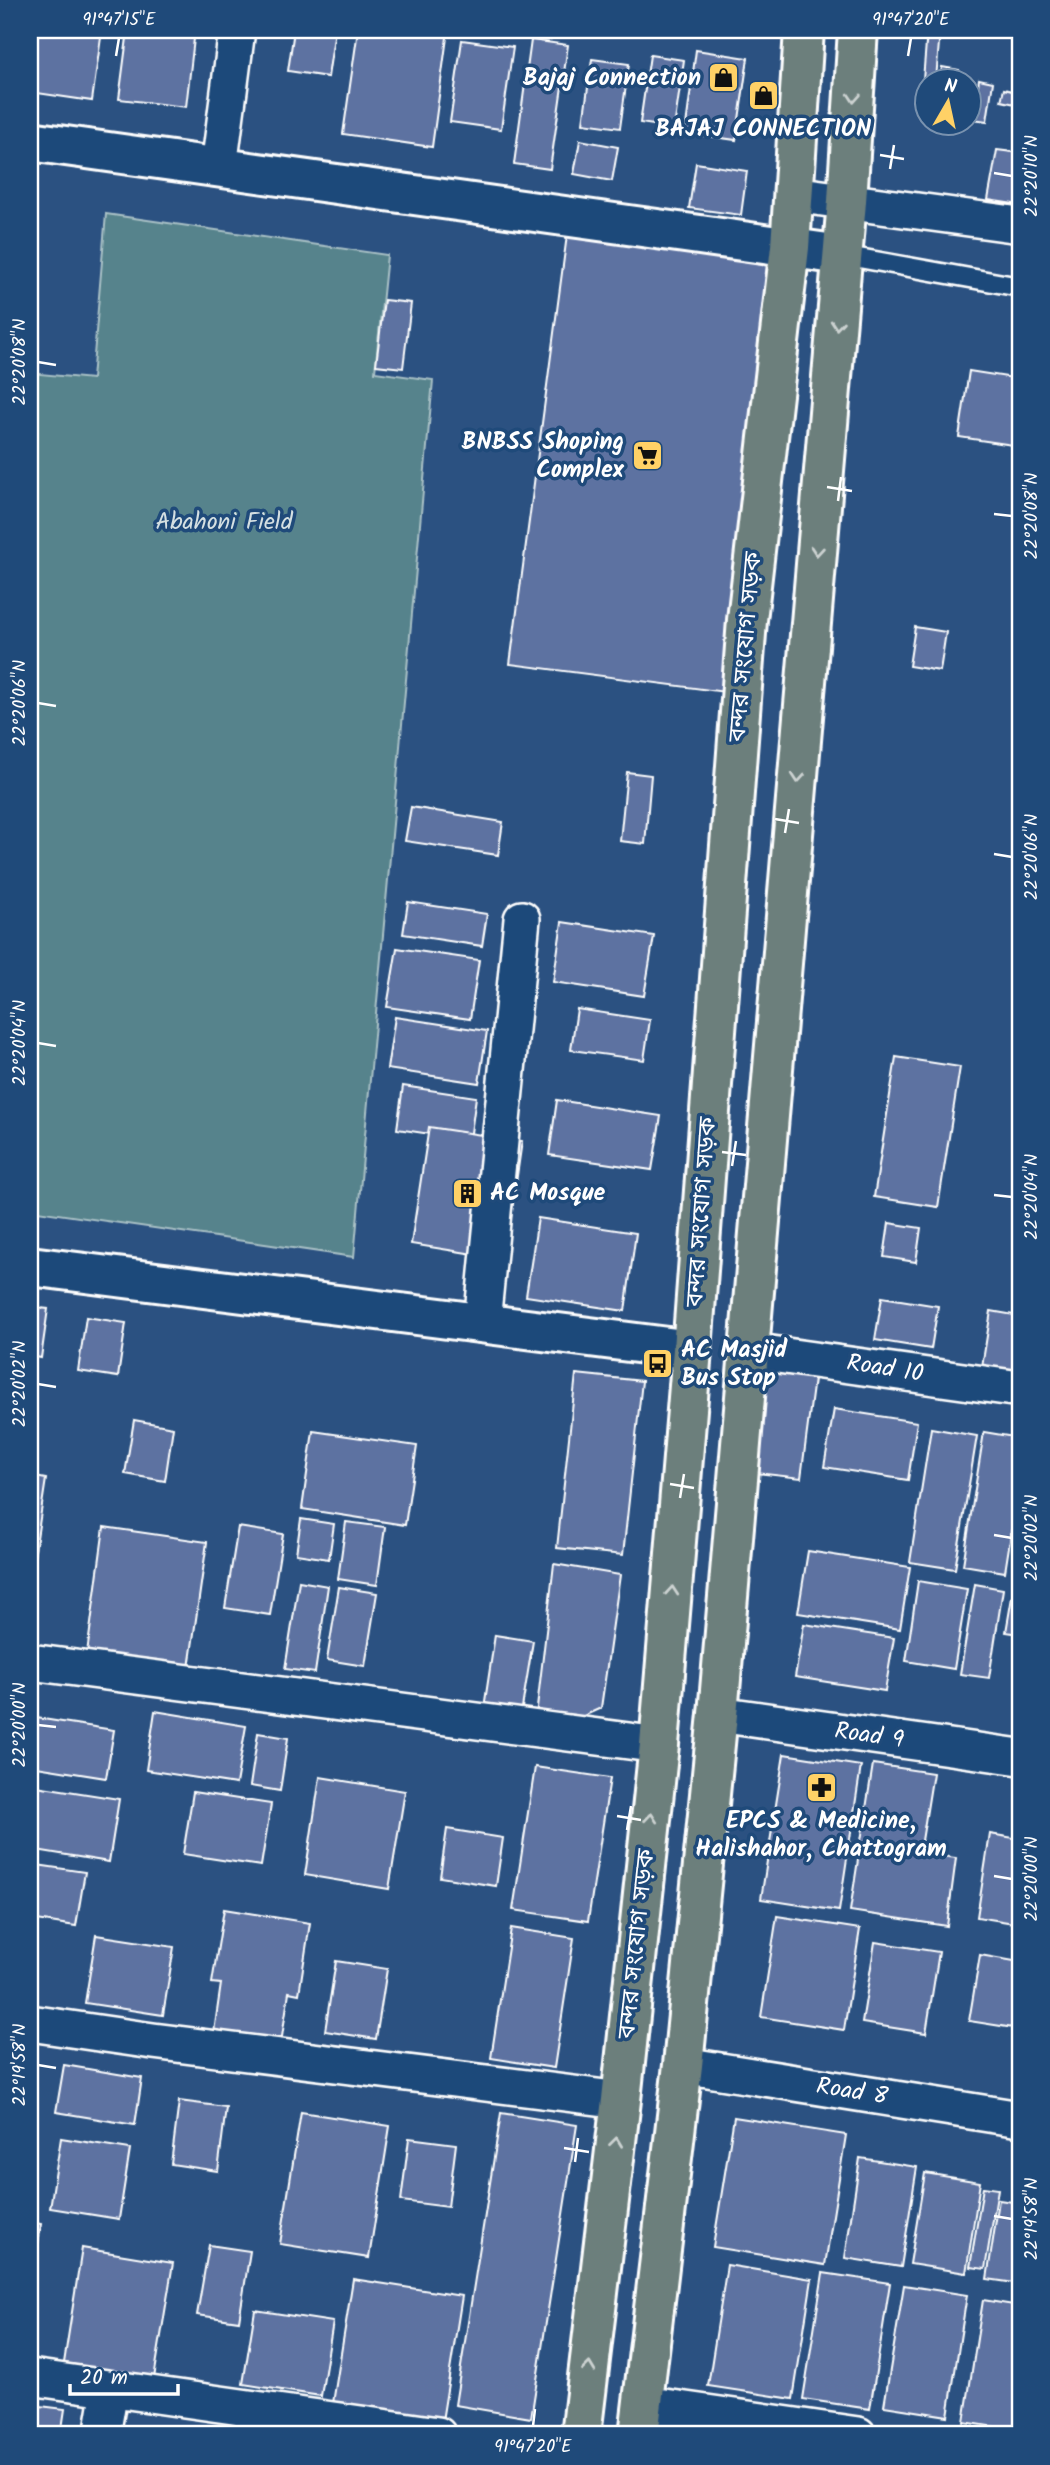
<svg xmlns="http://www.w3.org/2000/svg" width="1050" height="2465" font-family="Kalam,'Noto Sans Bengali',sans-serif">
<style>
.green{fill:#56838c;stroke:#aac1c6;stroke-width:2}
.building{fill:#5d72a1;stroke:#fff;stroke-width:2}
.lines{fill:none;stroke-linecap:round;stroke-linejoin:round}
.service-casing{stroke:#fff;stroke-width:23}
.minor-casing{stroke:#fff;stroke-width:40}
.tertiary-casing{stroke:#fff;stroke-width:44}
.trunk-casing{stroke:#fff;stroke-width:44}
.service{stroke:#1f4a7a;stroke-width:18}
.minor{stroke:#1f4a7a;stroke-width:35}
.tertiary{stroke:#1f4a7a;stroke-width:38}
.trunk{stroke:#6c7f7c;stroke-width:38}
.oneway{stroke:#ccd2d1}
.ticks{fill:none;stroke:#fff;stroke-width:2.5}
.labels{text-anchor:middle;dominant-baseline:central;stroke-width:7;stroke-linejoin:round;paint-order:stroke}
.poi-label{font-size:24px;font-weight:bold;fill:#fff;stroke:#1f4a7a;text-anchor:end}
.park-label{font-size:24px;fill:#d5e0e2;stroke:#1f4a7a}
.street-label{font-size:24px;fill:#fff;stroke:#1f4a7a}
.neatline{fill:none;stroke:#fff;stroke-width:2.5}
.ticks-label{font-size:18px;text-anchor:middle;fill:#fff}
</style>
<rect width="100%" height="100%" fill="#2b5181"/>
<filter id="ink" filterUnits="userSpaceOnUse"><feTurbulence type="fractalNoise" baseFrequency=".0143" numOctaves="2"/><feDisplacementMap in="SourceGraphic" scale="14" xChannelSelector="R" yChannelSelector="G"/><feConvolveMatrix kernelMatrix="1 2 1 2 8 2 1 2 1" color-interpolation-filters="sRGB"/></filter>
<g filter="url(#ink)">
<polygon class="green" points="106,214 387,255 375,372 433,380 354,1257 30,1210 30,373 92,379"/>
<g class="building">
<polygon points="30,30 102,30 92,101 30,92"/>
<polygon points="128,30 195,30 186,107 119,99"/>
<polygon points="294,30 335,30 328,77 288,71"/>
<polygon points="358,30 448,30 432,147 343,134"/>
<polygon points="927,30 940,30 936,80 928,80 928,94 922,93"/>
<polygon points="462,40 513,47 501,129 450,122"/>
<polygon points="531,40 568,45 550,169 514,164"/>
<polygon points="696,50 748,58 736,140 685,133"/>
<polygon points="650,55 684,60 674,128 640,123"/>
<polygon points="592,59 629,64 620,128 583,123"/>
<polygon points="942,67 959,70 957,80 940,80"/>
<polygon points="979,79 993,82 987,121 973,119"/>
<polygon points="1004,89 1020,93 1020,105 1001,101"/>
<polygon points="580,140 618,147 612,181 574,174"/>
<polygon points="997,150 1020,153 1020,205 988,200"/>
<polygon points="696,163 747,171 741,215 689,208"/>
<polygon points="569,220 783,249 725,692 510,664"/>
<polygon points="384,300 411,303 403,368 376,365"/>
<polygon points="969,371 1020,379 1020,446 959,437"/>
<polygon points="915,627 946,632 940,671 909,666"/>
<polygon points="627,772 651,775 645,844 620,841"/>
<polygon points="411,807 503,822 498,855 405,841"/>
<polygon points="408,902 487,914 482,946 403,934"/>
<polygon points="562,922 654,936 644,996 553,982"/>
<polygon points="397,948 479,960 470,1019 387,1007"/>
<polygon points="577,1009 650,1020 644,1060 571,1050"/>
<polygon points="395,1017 487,1031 479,1083 387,1069"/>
<polygon points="896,1057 960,1067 938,1207 874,1197"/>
<polygon points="403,1086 476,1097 470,1140 397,1129"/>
<polygon points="557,1100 661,1116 652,1170 549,1155"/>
<polygon points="429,1127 522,1141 505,1259 411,1244"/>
<polygon points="538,1218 636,1233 625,1311 526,1296"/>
<polygon points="889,1223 921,1228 916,1262 884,1257"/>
<polygon points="882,1297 938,1306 931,1349 875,1340"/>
<polygon points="30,1307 48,1309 41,1358 30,1356"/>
<polygon points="991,1311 1020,1316 1020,1373 982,1367"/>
<polygon points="86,1317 126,1323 118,1377 78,1371"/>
<polygon points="761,1364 815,1371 801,1478 747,1472"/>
<polygon points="576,1374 642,1381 623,1555 557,1548"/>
<polygon points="834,1409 917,1422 908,1480 824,1467"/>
<polygon points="134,1420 173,1427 165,1481 125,1474"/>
<polygon points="931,1428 977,1436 955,1569 910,1562"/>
<polygon points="313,1431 417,1446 405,1525 302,1509"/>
<polygon points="984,1432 1020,1438 1020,1477 1005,1572 963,1565"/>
<polygon points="30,1476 46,1479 30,1584"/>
<polygon points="301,1519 334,1524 329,1559 296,1554"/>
<polygon points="346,1522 385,1527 377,1585 338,1579"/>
<polygon points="104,1527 207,1542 189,1668 87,1653"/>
<polygon points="238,1527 283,1534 270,1615 225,1608"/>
<polygon points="808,1551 910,1567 900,1629 798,1613"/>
<polygon points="554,1564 620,1575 601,1708 568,1723 536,1716"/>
<polygon points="299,1581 328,1586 315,1673 285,1669"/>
<polygon points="918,1581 967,1589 954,1669 906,1661"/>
<polygon points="975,1584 1003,1589 989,1678 960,1674"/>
<polygon points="339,1587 377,1593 365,1666 327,1660"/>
<polygon points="1012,1597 1020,1598 1020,1634 1006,1632"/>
<polygon points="804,1624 894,1638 885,1691 795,1677"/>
<polygon points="495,1635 533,1641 521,1714 484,1708"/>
<polygon points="155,1711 246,1726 236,1784 146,1770"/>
<polygon points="30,1717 114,1730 106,1778 30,1766"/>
<polygon points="258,1733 288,1738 280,1791 250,1786"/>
<polygon points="784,1754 861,1766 839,1911 761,1899"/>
<polygon points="873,1764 933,1773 920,1853 956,1858 947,1926 850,1911"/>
<polygon points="535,1767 610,1778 588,1921 513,1910"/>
<polygon points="320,1777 405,1791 389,1889 305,1875"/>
<polygon points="30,1785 119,1799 109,1862 30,1849"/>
<polygon points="193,1792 271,1804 261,1866 183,1854"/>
<polygon points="447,1829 503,1838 496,1886 440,1877"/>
<polygon points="990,1834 1020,1839 1020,1924 977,1917"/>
<polygon points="30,1864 85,1872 76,1926 30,1919"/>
<polygon points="224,1909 310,1923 299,1994 289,1992 281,2043 214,2032 221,1984 212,1983"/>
<polygon points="777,1916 860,1929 844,2030 761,2017"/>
<polygon points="511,1928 574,1938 554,2068 491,2058"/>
<polygon points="96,1935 174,1947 163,2015 85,2003"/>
<polygon points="875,1942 939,1952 926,2033 862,2023"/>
<polygon points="980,1955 1020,1962 1020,2029 969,2021"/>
<polygon points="336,1961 387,1969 376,2039 325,2031"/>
<polygon points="64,2065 142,2078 135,2125 56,2112"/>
<polygon points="179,2101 226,2107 218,2171 171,2164"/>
<polygon points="301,2112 390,2126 369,2258 280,2244"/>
<polygon points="501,2113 577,2125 531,2418 455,2405"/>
<polygon points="734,2117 846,2135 825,2265 713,2247"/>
<polygon points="61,2138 130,2149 119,2219 50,2208"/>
<polygon points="409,2138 456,2144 448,2207 401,2201"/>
<polygon points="860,2158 917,2167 901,2267 845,2258"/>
<polygon points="925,2173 980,2182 966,2273 910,2264"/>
<polygon points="983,2187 998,2189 985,2269 970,2267"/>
<polygon points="999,2200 1020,2203 1020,2251 1015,2283 987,2279"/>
<polygon points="30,2222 41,2224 30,2297"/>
<polygon points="209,2245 250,2251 239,2321 197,2315"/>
<polygon points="82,2248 173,2263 154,2378 64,2363"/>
<polygon points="727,2265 812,2279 793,2399 708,2386"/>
<polygon points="823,2273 890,2283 870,2409 803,2399"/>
<polygon points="353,2279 462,2296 442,2421 333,2403"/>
<polygon points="904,2285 967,2295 948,2416 884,2406"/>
<polygon points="983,2300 1020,2306 1020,2431 964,2422"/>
<polygon points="255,2310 333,2322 321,2396 243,2384"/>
<polygon points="40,2406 65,2409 61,2435 36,2432"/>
</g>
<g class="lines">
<defs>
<polyline id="service" points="842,255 1020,287"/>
<g id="minor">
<polyline points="219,167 237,30"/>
<polyline points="793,194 1020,225"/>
<polyline points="482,1323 522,919"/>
<polyline points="750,1351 1020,1389"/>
<polyline points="30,1662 659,1745"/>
<polyline points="718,1714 1020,1757"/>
<polyline points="30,2023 153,2041 621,2100"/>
<polyline points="683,2065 1020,2119"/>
<polyline points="30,2377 438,2435"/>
<polyline points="644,2404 858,2435"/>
<polyline points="102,2435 110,2389"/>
</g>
<g id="tertiary">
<polyline points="30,141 842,255"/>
<polyline points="30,1266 692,1350"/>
</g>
<g id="trunk">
<polyline points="581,2435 621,2100 659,1745 692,1350 747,620 790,247 804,30"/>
<polyline points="639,2435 683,2065 718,1714 847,201 858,30"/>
</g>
</defs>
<use href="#service" class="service-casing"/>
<use href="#minor" class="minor-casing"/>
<use href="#tertiary" class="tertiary-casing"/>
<use href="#trunk" class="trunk-casing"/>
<use href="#service" class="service"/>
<use href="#minor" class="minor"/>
<use href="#tertiary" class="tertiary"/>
<use href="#trunk" class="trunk"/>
</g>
<defs><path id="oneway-chevron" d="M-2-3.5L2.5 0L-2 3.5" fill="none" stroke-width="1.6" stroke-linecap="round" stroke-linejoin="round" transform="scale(1.75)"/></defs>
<g class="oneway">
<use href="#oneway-chevron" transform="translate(854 98) rotate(94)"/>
<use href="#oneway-chevron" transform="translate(837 325) rotate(95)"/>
<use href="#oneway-chevron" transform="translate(817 551) rotate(95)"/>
<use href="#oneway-chevron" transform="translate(798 778) rotate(95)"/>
<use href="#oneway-chevron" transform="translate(672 1591) rotate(-85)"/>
<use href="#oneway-chevron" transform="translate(651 1818) rotate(-84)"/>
<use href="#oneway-chevron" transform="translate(616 2142) rotate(-83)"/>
<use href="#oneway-chevron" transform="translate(589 2367) rotate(-83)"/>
</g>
</g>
<path class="ticks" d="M116,56l3,-18M908,56l3,-18M880,155l24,4M890,169l4,-24M994,173l18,3M38,362l18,3M827,487l25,4M838,501l3,-24M994,514l18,2M38,703l18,3M775,819l24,4M785,833l4,-24M994,854l18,3M38,1043l18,3M722,1152l24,3M732,1166l4,-25M994,1195l18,2M38,1384l18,3M670,1484l24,4M680,1498l4,-24M994,1535l18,3M38,1725l18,2M617,1816l24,4M627,1830l4,-24M994,1876l18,3M38,2065l18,3M564,2148l25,4M575,2162l3,-24M994,2216l18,3M533,2426l2,-17"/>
<defs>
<symbol id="shop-square" viewBox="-11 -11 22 22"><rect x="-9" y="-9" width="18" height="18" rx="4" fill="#ffd166" stroke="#1f4a7a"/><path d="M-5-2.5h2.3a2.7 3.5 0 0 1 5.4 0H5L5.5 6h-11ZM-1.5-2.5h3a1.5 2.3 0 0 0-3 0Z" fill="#111"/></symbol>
<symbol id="supermarket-square" viewBox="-11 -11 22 22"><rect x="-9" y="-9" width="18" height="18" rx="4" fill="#ffd166" stroke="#1f4a7a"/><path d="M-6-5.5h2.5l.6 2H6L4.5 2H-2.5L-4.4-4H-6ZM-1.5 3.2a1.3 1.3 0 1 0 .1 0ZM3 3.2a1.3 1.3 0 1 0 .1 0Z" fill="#111"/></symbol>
<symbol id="building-square" viewBox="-11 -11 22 22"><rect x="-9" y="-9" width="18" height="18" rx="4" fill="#ffd166" stroke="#1f4a7a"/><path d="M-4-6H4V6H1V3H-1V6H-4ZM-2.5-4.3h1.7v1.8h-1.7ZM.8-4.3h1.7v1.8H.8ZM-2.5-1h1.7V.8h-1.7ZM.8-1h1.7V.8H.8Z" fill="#111"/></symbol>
<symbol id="bus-square" viewBox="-11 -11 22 22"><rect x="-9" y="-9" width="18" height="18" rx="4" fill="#ffd166" stroke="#1f4a7a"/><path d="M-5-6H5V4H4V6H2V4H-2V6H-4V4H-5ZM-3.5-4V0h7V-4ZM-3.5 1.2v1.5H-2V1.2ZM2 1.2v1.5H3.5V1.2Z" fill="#111"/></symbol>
<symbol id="pharmacy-square" viewBox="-11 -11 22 22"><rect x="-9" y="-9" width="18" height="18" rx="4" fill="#ffd166" stroke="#1f4a7a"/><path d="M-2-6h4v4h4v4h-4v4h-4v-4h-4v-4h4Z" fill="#111"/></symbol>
</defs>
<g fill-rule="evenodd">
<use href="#shop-square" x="706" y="60" width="35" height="35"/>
<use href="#shop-square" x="746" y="78" width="35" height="35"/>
<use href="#supermarket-square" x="630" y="438" width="35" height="35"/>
<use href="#building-square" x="450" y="1176" width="35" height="35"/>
<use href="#bus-square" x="640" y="1346" width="35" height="35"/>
<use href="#pharmacy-square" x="804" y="1770" width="35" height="35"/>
</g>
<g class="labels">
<g class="poi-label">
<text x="701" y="78">Bajaj Connection</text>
<text x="763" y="129" text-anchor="middle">BAJAJ CONNECTION</text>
<text x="624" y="442">BNBSS Shoping<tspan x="624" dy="28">Complex</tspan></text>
<text x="490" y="1193" text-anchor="start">AC Mosque</text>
<text x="681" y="1350" text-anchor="start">AC Masjid<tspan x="681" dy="28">Bus Stop</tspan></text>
<text x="821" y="1821" text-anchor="middle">EPCS &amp; Medicine,<tspan x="821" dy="28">Halishahor, Chattogram</tspan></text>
</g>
<g class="park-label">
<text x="224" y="522">Abahoni Field</text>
</g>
<g class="street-label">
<text transform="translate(746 647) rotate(-85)">বন্দর সংযোগ সড়ক</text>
<text transform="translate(702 1212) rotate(-86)">বন্দর সংযোগ সড়ক</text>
<text transform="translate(885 1369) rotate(9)">Road 10</text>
<text transform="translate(869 1736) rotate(8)">Road 9</text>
<text transform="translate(637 1944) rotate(-84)">বন্দর সংযোগ সড়ক</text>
<text transform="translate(852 2092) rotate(9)">Road 8</text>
</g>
</g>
<rect width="1050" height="2465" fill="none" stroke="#1f4a7a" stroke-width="77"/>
<g transform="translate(948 102) rotate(9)"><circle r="33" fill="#1f4a7a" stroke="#7992af" stroke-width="2"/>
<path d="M0-5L12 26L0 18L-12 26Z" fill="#ffd166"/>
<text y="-10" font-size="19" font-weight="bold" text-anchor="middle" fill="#ffffff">N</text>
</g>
<path d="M70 2384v10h108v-10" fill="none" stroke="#ffffff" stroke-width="3.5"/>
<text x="80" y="2384" font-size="21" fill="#ffffff" stroke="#1f4a7a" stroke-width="5" paint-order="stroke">20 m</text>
<rect x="38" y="38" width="974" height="2388" class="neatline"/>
<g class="ticks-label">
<text x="119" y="25">91°47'15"E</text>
<text x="911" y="25">91°47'20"E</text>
<text transform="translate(1031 176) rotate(-90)" y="6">22°20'10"N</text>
<text transform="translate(19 362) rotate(-90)" y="6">22°20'08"N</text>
<text transform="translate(1031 516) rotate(-90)" y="6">22°20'08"N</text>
<text transform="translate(19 703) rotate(-90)" y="6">22°20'06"N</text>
<text transform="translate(1031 857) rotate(-90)" y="6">22°20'06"N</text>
<text transform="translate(19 1043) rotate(-90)" y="6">22°20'04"N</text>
<text transform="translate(1031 1197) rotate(-90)" y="6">22°20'04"N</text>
<text transform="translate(19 1384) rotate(-90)" y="6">22°20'02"N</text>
<text transform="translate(1031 1538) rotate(-90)" y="6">22°20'02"N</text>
<text transform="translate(19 1725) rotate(-90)" y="6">22°20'00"N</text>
<text transform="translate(1031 1879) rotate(-90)" y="6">22°20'00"N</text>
<text transform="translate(19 2065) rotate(-90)" y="6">22°19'58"N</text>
<text transform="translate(1031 2219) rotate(-90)" y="6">22°19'58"N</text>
<text x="533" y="2452">91°47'20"E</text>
</g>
</svg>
